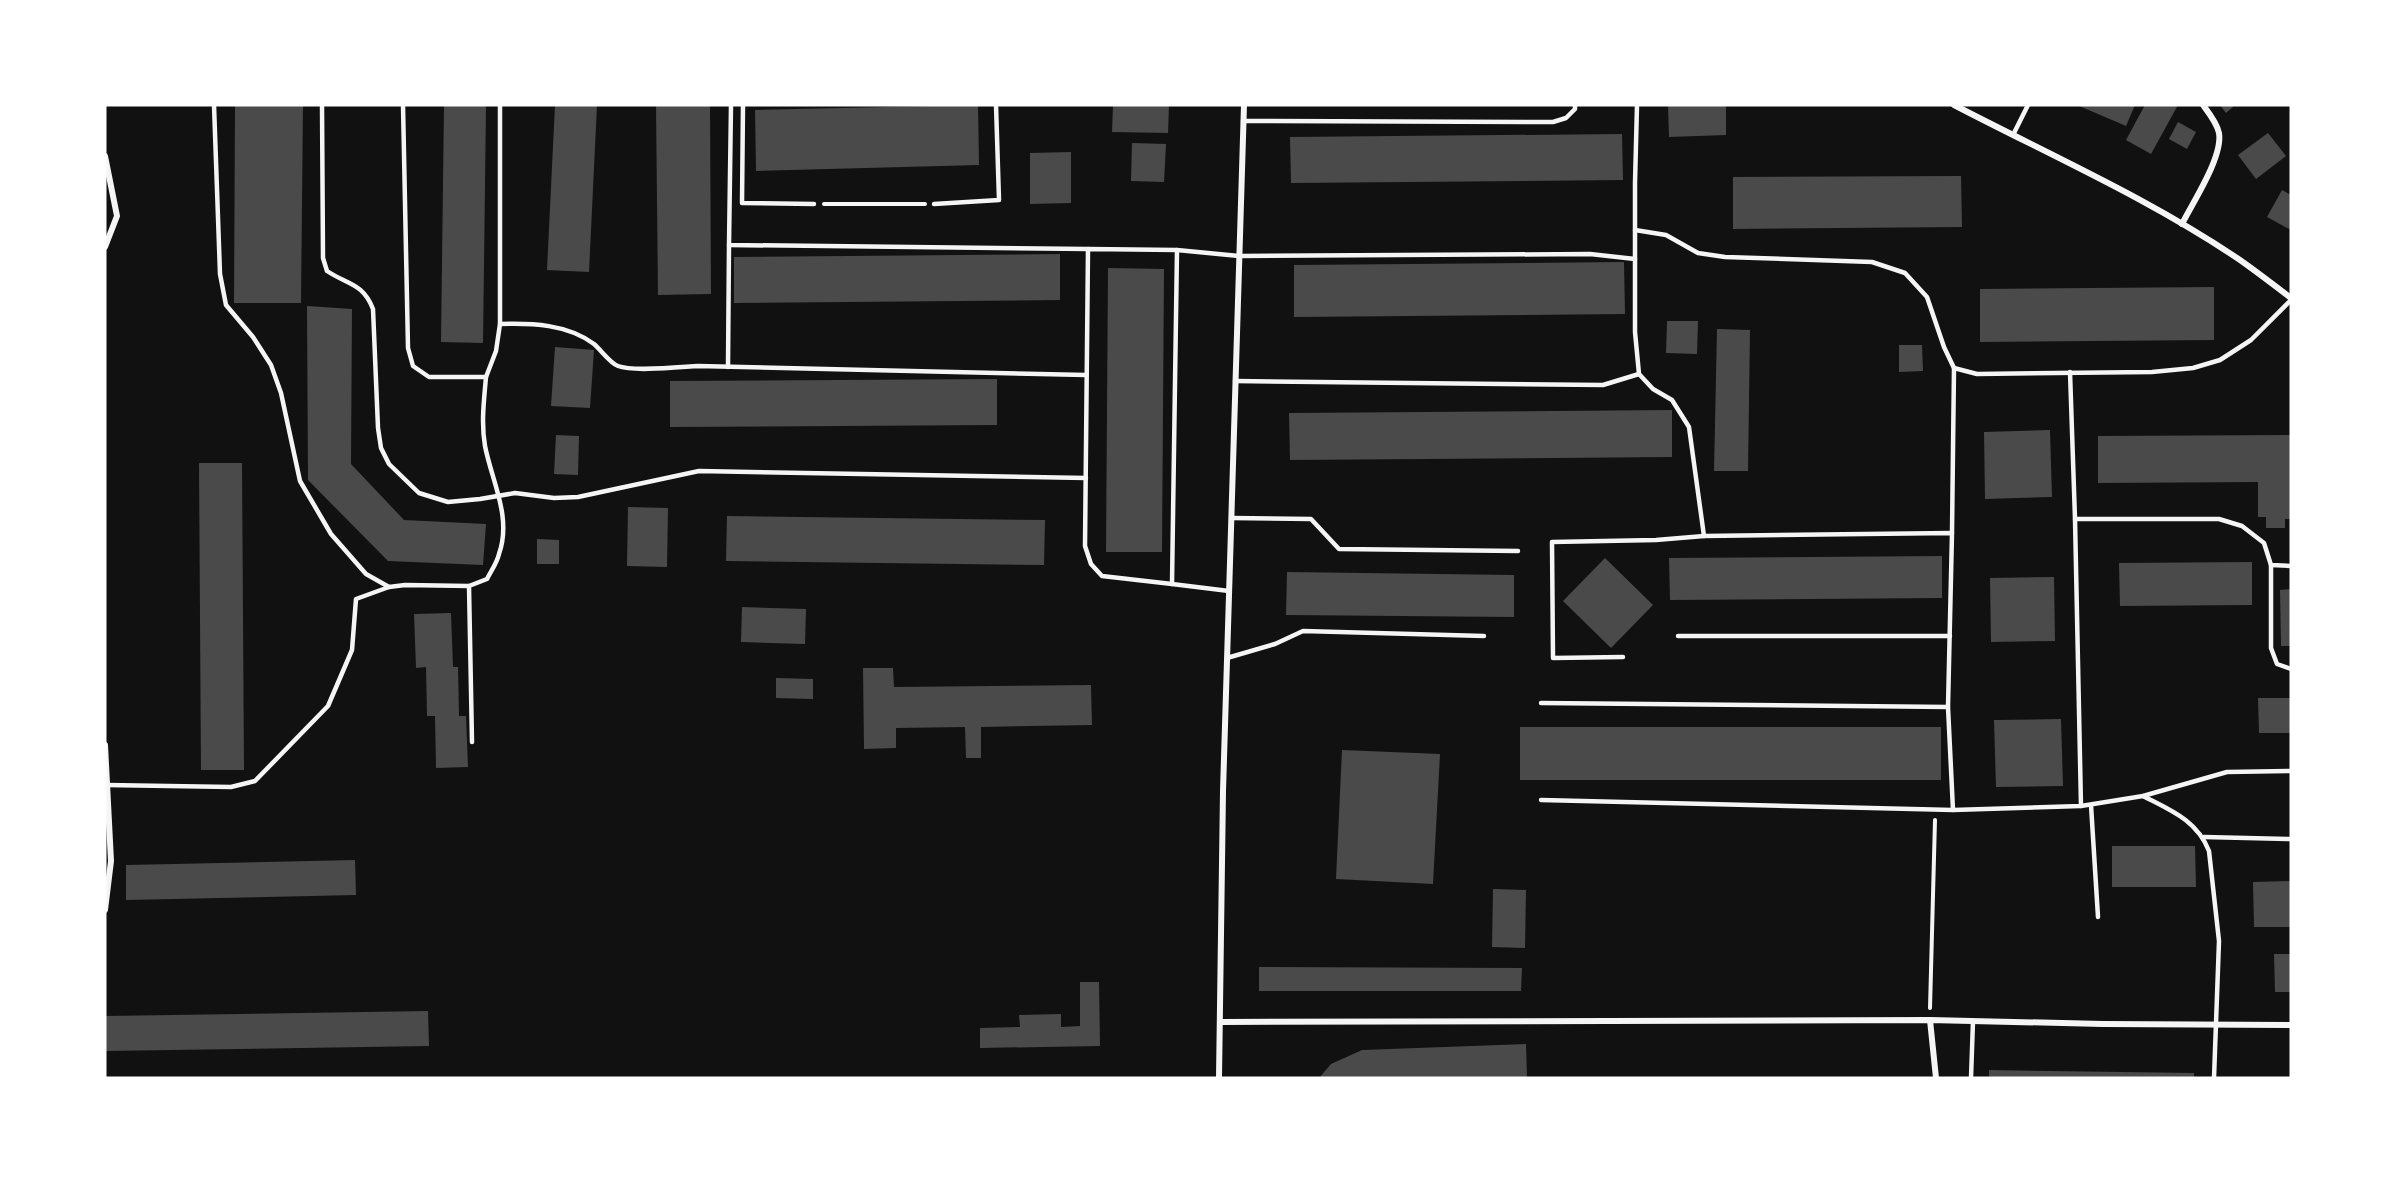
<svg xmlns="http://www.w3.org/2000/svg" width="2396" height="1183" font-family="Lora,serif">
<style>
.building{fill:#4a4a4a}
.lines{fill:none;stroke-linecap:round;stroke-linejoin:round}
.path{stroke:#f5f5f5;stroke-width:4}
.service{stroke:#f5f5f5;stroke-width:4.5}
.minor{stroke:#f5f5f5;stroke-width:6}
</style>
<rect width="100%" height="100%" fill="#111"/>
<g class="building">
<polygon points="235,105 303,105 301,303 234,303"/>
<polygon points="444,105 486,105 483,343 441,342"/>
<polygon points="555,105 597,105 589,272 547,270"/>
<polygon points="656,105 710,105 711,294 658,295"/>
<polygon points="978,105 979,165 756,171 755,110"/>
<polygon points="1113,105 1169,105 1168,133 1112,132"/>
<polygon points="1668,105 1726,105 1726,135 1669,137"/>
<polygon points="2077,105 2135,105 2126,126"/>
<polygon points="2145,105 2178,105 2151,154 2126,140"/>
<polygon points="2220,105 2235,105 2226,113"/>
<polygon points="2178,122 2196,132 2187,149 2169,139"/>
<polygon points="2268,133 2286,156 2256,179 2238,155"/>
<polygon points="1622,134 1623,180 1291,183 1290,137"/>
<polygon points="1132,143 1166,144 1164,182 1131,181"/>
<polygon points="1071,152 1071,203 1030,204 1030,153"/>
<polygon points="1961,176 1962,227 1733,229 1733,177"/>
<polygon points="2282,190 2291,195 2291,230 2267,217"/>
<polygon points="1060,254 1060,300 734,303 734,257"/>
<polygon points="1624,262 1625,314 1294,317 1294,265"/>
<polygon points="1108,268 1164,269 1162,552 1106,552"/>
<polygon points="2214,287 2214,340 1980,342 1980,289"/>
<polygon points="307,306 352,309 351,464 404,520 486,524 483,565 388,561 308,480"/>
<polygon points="1667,321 1698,321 1697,354 1666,353"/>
<polygon points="1717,329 1750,330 1748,471 1714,471"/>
<polygon points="1899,345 1922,345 1923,371 1899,372"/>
<polygon points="555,347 594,350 590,408 551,406"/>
<polygon points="997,379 997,425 670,427 670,381"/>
<polygon points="1672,410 1672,457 1290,460 1289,413"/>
<polygon points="2050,430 2052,497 1985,499 1984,432"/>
<polygon points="556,435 579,436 578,475 554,474"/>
<polygon points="2291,435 2291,519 2285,519 2285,528 2266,528 2266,517 2258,517 2258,482 2098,483 2098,436"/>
<polygon points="199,463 242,463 244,770 201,770"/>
<polygon points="628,507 668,508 667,567 627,566"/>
<polygon points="727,516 1045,520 1044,565 726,561"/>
<polygon points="537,539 559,540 559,564 537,564"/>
<polygon points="1942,556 1942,598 1670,600 1669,558"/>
<polygon points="1605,558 1653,605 1611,648 1563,601"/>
<polygon points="2252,562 2252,605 2120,606 2119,563"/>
<polygon points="1287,572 1514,575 1514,617 1286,615"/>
<polygon points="2054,577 2055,641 1991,642 1990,578"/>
<polygon points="2291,589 2291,646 2281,646 2280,590"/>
<polygon points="742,607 806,609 805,644 741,642"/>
<polygon points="451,613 453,667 458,667 459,716 466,716 468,767 436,768 435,716 427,716 426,667 416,668 414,614"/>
<polygon points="863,668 893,668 894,687 1091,685 1092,725 981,727 981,758 966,758 965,727 896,728 896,748 864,749"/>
<polygon points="776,678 813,679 813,699 776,698"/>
<polygon points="2258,698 2291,698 2291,733 2259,733"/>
<polygon points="2061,719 2063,786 1996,787 1994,720"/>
<rect x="1520" y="727" width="421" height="53"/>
<polygon points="1342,750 1440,754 1433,884 1336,879"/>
<polygon points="2112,846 2195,846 2196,887 2112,887"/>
<polygon points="355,860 356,895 126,900 126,865"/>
<polygon points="2291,881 2291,927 2254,927 2253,882"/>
<polygon points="1493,889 1526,890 1525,948 1492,947"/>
<polygon points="2274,954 2291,954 2291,992 2275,992"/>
<polygon points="1259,967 1522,968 1521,991 1259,991"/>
<polygon points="1080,982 1099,982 1100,1046 980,1048 980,1028 1020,1027 1019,1015 1061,1014 1061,1027 1080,1026"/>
<polygon points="428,1011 429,1046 105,1051 105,1016"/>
<polygon points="1526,1044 1527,1078 1319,1078 1331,1064 1362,1050"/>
<polygon points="1989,1070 2194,1073 2194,1078 1989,1078"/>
</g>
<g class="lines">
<g class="path">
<polyline points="824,204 925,204"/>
<polyline points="1930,1008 1935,820"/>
</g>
<g class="service">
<polyline points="214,105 220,274 226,305 253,337 271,365 281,393 300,481 331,534 366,574 389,587"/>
<path d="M322,105l1,153 4,13c21,14 36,12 46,38l5,119 3,20 8,16 30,29 29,9 32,-3 35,-6 39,5 24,-1 121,-26 387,7"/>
<path d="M403,105l5,243 5,18 16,11h57c-2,23 -5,46 -1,69 7,36 27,71 14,108 -2,9 -8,17 -12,25l-18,7 3,156"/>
<polyline points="731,105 729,245 1088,249"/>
<polyline points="743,105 742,203 814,204"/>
<polyline points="1637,105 1635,183 1635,332 1639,374 1653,389 1672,400 1689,427 1704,536"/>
<polyline points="1243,121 1553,122 1566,118 1575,109 1575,105"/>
<polyline points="2013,135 2028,105"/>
<polyline points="934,204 999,200 996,105"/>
<polyline points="1635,230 1666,235 1698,253 1725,257 1872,262 1905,273 1927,297 1944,347 1954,368 1952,533"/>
<path d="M500,324c32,-1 67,0 94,20 7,6 16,19 24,22 15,6 62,1 80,0l388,9"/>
<polyline points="728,367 729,245"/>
<polyline points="1954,368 1977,374 2152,372 2193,368 2220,360 2251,340 2291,300"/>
<polyline points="2070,372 2075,519 2081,806"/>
<polyline points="486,377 496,351 500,324 500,105"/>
<polyline points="1235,381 1603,385 1639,374"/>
<polyline points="1231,518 1311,519 1339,549 1518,551"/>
<polyline points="2075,519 2219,519 2242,526 2264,543 2271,565 2291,566"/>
<polyline points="2271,565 2271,648 2277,664 2291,669"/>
<polyline points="1172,584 1102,576 1091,564 1085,546 1088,249 1177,250"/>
<polyline points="1229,591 1172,584 1177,250 1239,256 1590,254 1635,259"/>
<polyline points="1678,636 1950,636"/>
<polyline points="1623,657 1553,658 1552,542 1656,540 1704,536 1952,533 1948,707"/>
<polyline points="1227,658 1275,644 1303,631 1484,636"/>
<polyline points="1541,703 1948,707 1953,810"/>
<polyline points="106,785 231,787 255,781 328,706 352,650 356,599 389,587 405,585 469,586"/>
<path d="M2143,796c27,14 54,24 66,55l10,90 -5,137"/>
<polyline points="1541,800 1953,810 2081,806 2143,796 2227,772 2291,771"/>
<polyline points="2091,805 2098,917"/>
<polyline points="2204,837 2291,839"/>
<polyline points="1971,1078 1973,1021"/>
</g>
<g class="minor">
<path d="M1954,105c96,50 196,94 286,155 17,12 34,25 51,38"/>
<polyline points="105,156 117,216 105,247"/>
<path d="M2182,224c11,-22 41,-67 37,-91 -2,-10 -10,-20 -16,-28"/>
<polyline points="105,745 111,861 105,910"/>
<polyline points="1930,1020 1936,1078"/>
<polyline points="1221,1022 1930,1020 2103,1024 2291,1025"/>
<polyline points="1219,1078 1223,791 1244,105"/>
</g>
</g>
<rect width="2396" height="1183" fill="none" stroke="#ffffff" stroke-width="213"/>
</svg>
